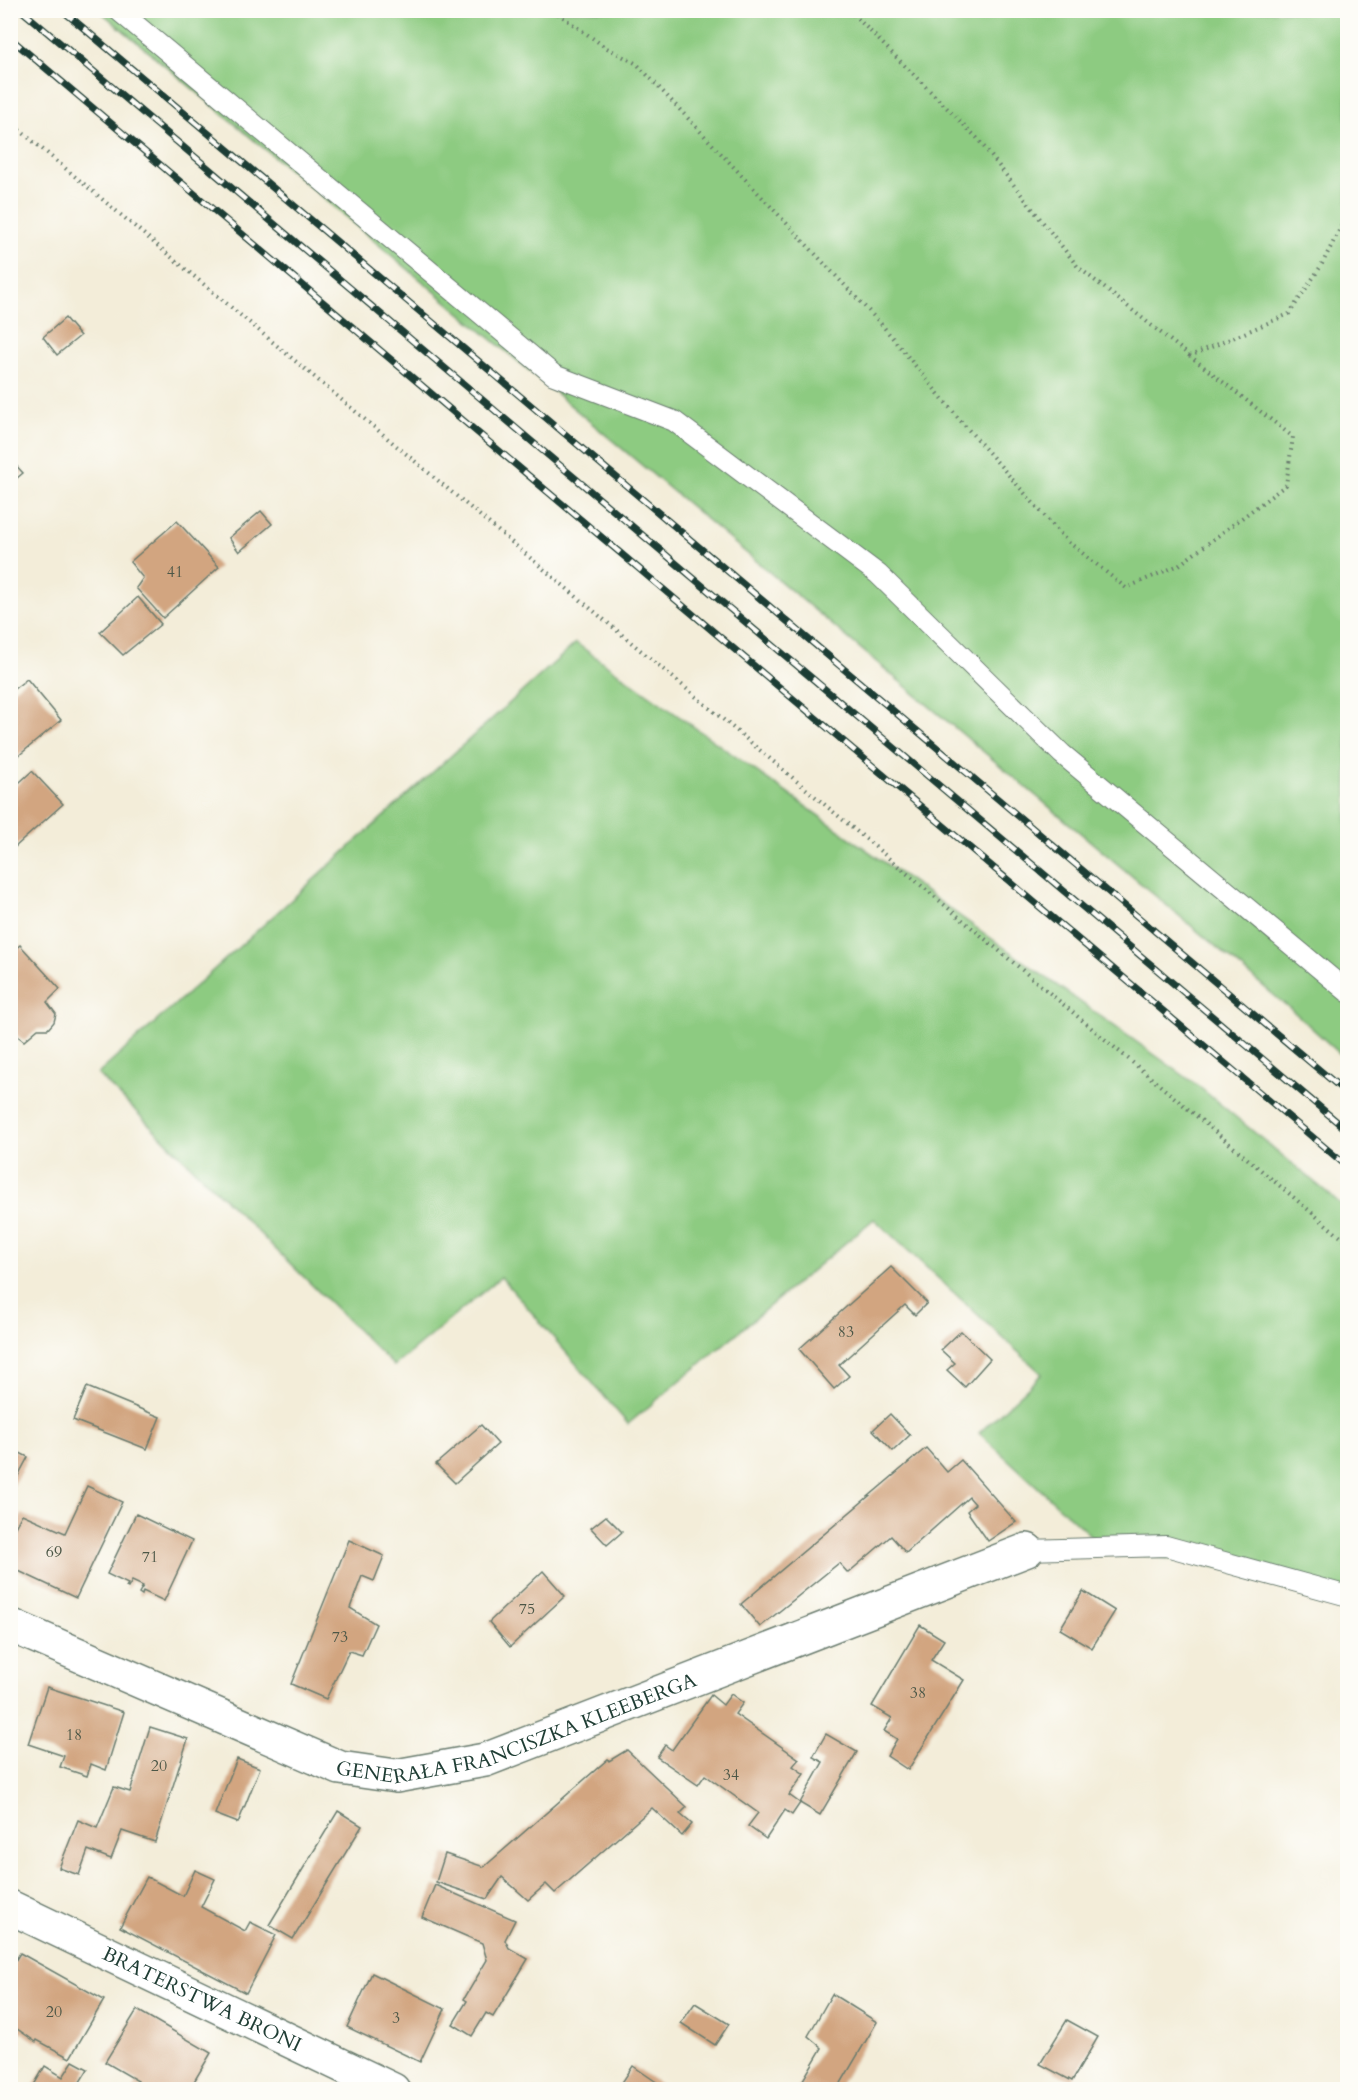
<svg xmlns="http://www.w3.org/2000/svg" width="1358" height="2100" font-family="Cardo,serif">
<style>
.green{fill:#8dcb81;stroke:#56845a;stroke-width:1.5}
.building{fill:#d2a580}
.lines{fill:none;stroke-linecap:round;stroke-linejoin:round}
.lane-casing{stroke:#697b6e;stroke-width:22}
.street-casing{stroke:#697b6e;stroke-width:36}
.path{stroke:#697b6e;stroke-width:4;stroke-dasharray:1.5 4.5;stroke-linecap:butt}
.lane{stroke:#fff;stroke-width:20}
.street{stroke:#fff;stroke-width:33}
.rail-casing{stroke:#1f3d34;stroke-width:7}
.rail{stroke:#fdfcf7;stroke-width:4.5;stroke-dasharray:14;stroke-linecap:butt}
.labels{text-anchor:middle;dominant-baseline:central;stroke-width:6;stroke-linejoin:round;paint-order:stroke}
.number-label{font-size:16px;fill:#4c5747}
.street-label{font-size:20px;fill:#1f3d34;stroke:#fdfcf7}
</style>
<rect width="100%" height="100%" fill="#fdfcf7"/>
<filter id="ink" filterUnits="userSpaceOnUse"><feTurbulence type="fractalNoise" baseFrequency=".0167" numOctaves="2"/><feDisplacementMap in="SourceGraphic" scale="12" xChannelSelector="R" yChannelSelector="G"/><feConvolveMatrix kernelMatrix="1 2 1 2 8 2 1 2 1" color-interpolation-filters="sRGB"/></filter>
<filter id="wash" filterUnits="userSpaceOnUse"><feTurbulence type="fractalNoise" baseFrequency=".008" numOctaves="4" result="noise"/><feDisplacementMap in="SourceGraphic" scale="24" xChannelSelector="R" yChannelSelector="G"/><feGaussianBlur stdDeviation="1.35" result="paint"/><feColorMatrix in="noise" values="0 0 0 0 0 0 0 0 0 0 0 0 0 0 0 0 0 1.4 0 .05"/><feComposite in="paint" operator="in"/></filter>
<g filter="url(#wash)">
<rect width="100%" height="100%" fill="#f3edd9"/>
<g class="green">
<polygon points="100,11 1347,11 1347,1060 1294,1012"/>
<polygon points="576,643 1197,1085 1347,1209 1347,1589 1104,1548 979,1433 1042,1374 874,1219 628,1424 501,1277 394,1366 98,1074"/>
</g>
<g id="blocks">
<g class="building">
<polygon points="65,318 80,336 57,355 43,337"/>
<polygon points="10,459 23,473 10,484"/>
<polygon points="261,511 272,524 239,552 229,538"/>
<polygon points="177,521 219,567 163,618 136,588 143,578 130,562"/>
<polygon points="138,597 161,624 123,655 100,632"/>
<polygon points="27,679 61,720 10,763 10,692"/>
<polygon points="32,771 63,804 15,847 10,842 10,791"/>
<polygon points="20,945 60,989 47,1002 56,1014 54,1022 48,1029 38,1029 24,1041 10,1030 10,953"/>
<polygon points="891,1267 927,1303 915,1315 905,1305 839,1365 849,1376 834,1389 799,1349"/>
<polygon points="961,1331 990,1359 965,1387 947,1370 955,1363 941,1350"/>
<polygon points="87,1387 160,1417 147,1449 73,1420"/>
<polygon points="890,1414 910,1435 893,1451 873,1430"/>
<polygon points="481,1425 498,1444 455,1483 436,1464"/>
<polygon points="10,1448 28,1457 10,1491"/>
<polygon points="926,1448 947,1472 961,1460 1016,1522 988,1541 967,1511 975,1504 969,1497 906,1553 891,1536 848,1573 839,1563 760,1627 741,1604"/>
<polygon points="87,1486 122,1502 76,1598 10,1567 10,1537 22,1514 65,1533"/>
<polygon points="136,1514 192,1541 164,1601 143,1591 142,1595 139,1593 143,1586 132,1581 128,1588 126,1587 128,1584 107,1574"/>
<polygon points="606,1516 622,1532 607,1545 591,1528"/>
<polygon points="349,1540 384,1556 374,1581 362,1576 350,1608 376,1624 362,1655 349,1651 326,1699 291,1684"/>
<polygon points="543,1571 565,1596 510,1647 489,1622"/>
<polygon points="1083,1591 1115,1611 1092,1648 1060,1629"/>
<polygon points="920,1625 944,1640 931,1660 964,1680 908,1770 887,1756 897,1739 884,1731 892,1718 872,1706"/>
<polygon points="47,1687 124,1712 106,1770 91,1764 87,1776 60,1767 64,1756 28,1744"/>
<polygon points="731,1694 743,1703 735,1714 799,1759 793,1766 804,1774 789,1795 800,1803 823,1762 813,1757 826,1734 857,1752 820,1815 800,1803 792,1815 785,1810 766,1839 748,1826 758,1813 705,1775 698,1785 657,1757 665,1745 672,1750 711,1695 723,1705"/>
<polygon points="150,1727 188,1739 155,1842 122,1831 111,1859 88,1850 79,1875 59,1868 78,1820 97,1828 114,1787 130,1792"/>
<polygon points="627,1750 687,1807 680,1814 692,1824 682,1836 652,1808 555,1893 546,1884 528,1900 502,1877 487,1899 436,1882 445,1854 484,1867 608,1759 609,1761"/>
<polygon points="237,1759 260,1768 238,1823 215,1814"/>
<polygon points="338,1811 362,1826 293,1939 269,1925"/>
<polygon points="195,1870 215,1879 201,1907 245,1931 250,1922 276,1935 246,1993 120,1927 147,1877 183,1896"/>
<polygon points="435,1885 515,1920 505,1940 509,1948 528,1959 493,2017 486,2013 472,2036 453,2024 467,2001 464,1999 487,1960 482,1943 422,1917"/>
<polygon points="20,1953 104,2000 70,2058 37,2040 36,2042 10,2024 10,1969"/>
<polygon points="372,1973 445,2009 420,2062 347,2027"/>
<polygon points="832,1994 877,2022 837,2090 797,2090 822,2048 808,2036"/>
<polygon points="695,2003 729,2024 715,2045 681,2023"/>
<polygon points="137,2010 211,2053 189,2090 133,2090 138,2081 105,2062"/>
<polygon points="1067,2020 1098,2037 1072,2081 1040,2064"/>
<polygon points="73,2061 88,2069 75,2090 31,2090 45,2066 63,2077"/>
<polygon points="633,2066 668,2090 617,2090"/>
</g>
</g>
</g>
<g filter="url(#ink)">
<use href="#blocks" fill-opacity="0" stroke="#697b6e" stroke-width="1.5"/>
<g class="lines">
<defs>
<g id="lane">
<polyline points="118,10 554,375 674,421 878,574 1062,754 1348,992"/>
<polyline points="1027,1550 1166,1546 1348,1596"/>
</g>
<g id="street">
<path id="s1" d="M10,1625l330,143 56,8 89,-16 542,-210"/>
<path id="s2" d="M10,1907l383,183"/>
</g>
</defs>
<use href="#lane" class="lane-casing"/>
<use href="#street" class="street-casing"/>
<g class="path">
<polyline points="553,10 605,47 637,64 882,325 959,419 1066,540 1126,588 1179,565 1286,485 1293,437 1190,356 1289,314 1321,266 1348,213"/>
<polyline points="849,10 977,138 1078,267 1190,356"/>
<polyline points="10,122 1348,1243"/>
</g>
<use href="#lane" class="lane"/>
<use href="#street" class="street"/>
<defs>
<g id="rail">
<polyline points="21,10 1348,1131"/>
<polyline points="62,10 1348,1094"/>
<polyline points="10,38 1348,1167"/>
</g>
</defs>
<use href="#rail" class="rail-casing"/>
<use href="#rail" class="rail"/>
</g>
</g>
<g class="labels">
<g class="number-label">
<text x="175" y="572">41</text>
<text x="846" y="1332">83</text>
<text x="54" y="1552">69</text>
<text x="150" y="1557">71</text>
<text x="527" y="1609">75</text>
<text x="340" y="1637">73</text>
<text x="918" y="1693">38</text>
<text x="74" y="1735">18</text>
<text x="159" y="1766">20</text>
<text x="731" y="1775">34</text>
<text x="54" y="2012">20</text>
<text x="396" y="2018">3</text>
</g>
<g class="street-label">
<text stroke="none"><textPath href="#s1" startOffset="544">GENERAŁA FRANCISZKA KLEEBERGA</textPath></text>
<text stroke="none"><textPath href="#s2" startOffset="213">BRATERSTWA BRONI</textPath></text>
</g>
</g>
<rect width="1358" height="2100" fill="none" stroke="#fdfcf7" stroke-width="36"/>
</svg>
